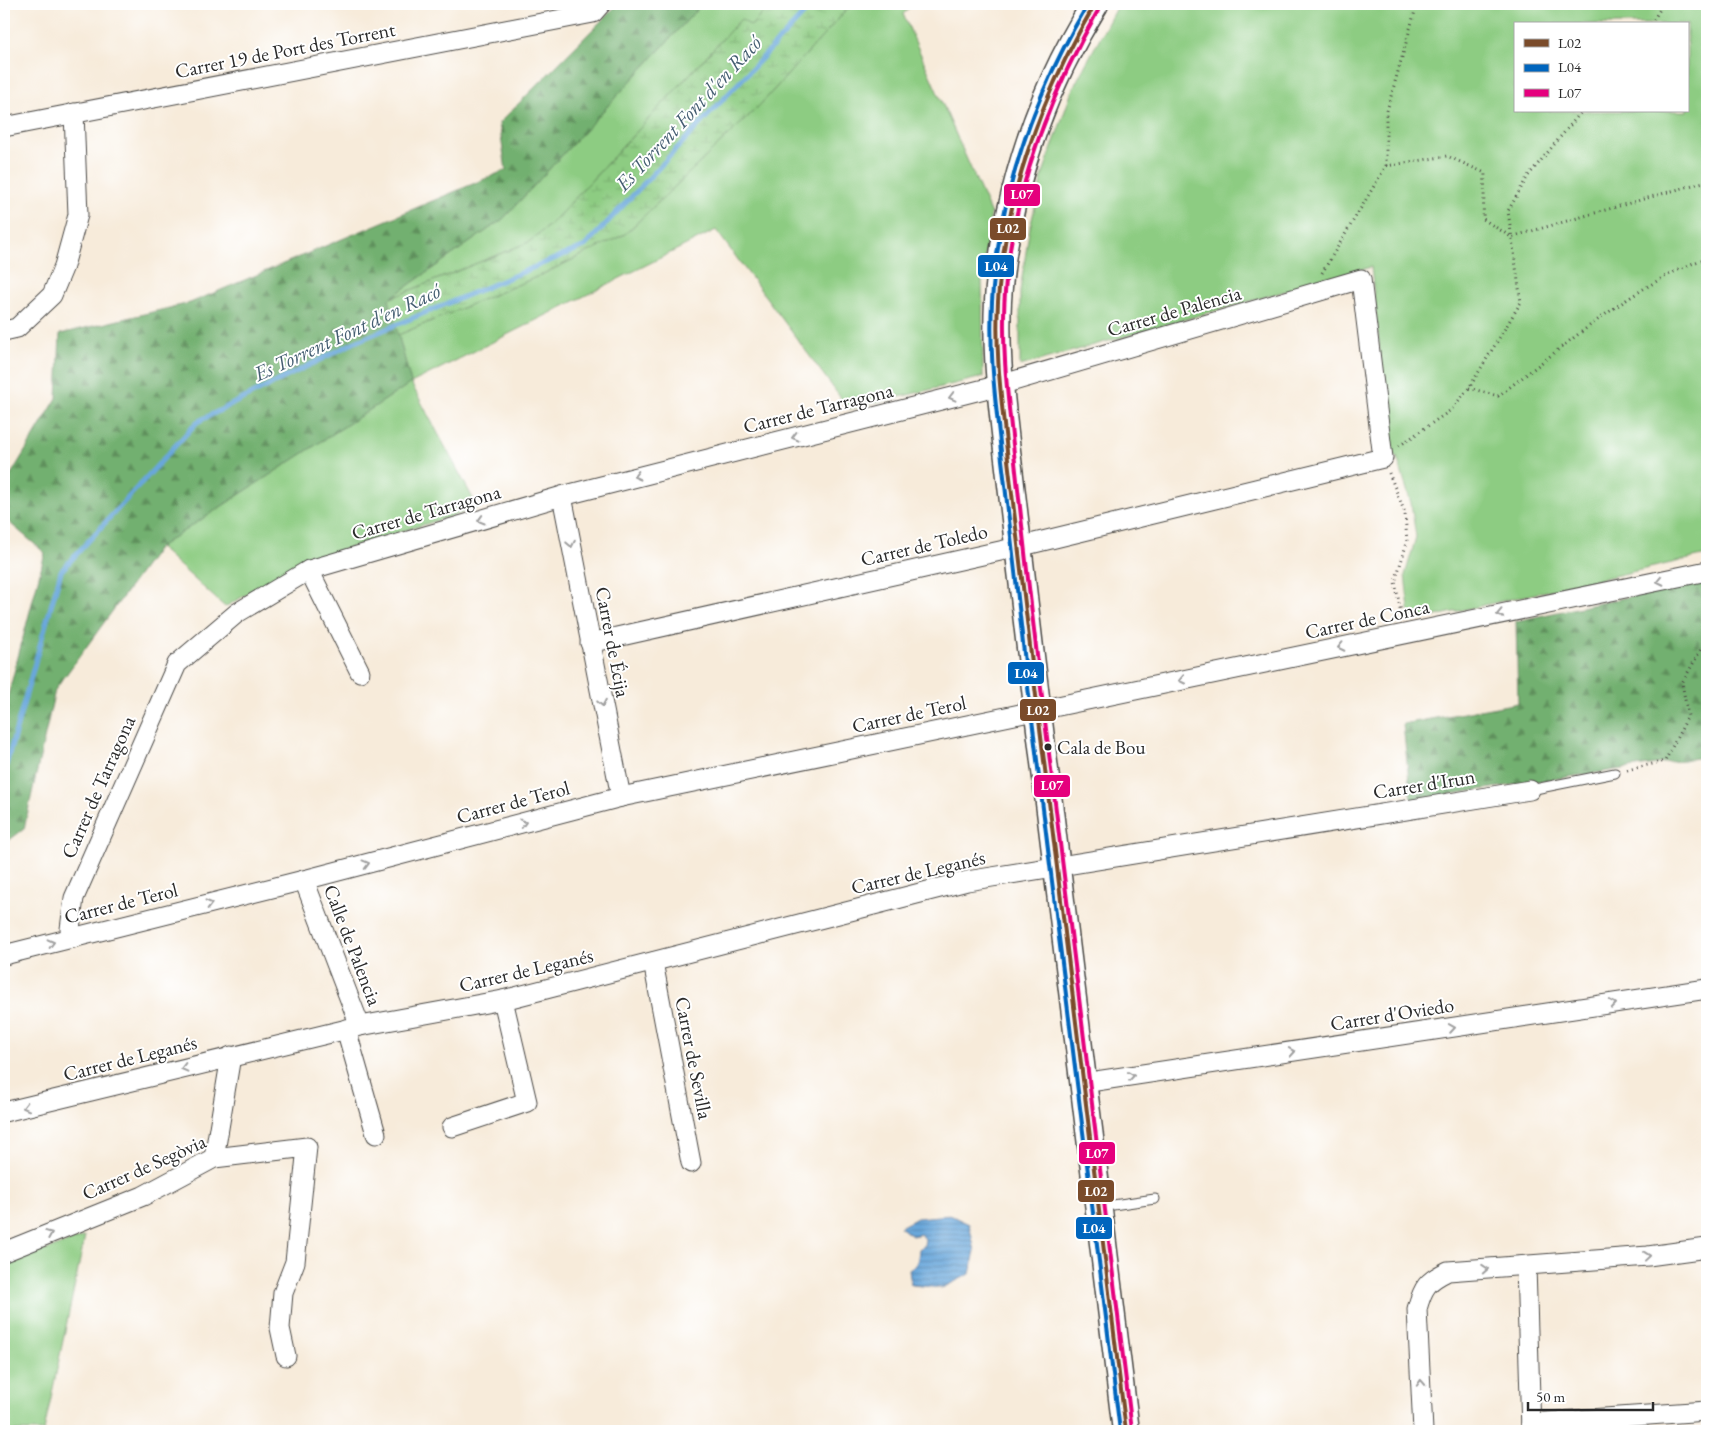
<svg xmlns="http://www.w3.org/2000/svg" width="1711" height="1435" font-family="'EB Garamond',serif">
<style>
.grass{fill:#8dcc82;stroke:#5c7c56;fill-rule:evenodd}
.forest{fill:url(#forest-firs);stroke:#4e6e4e}
.wetland{fill:url(#wetland-marsh);stroke:#5c7c56}
.water{fill:url(#water-rules);stroke:#4a6983}
.lines{fill:none;stroke-linecap:round;stroke-linejoin:round}
.stream{stroke:#69a7db;stroke-width:5}
.lane-casing{stroke:#4a4845;stroke-width:11}
.street-casing{stroke:#4a4845;stroke-width:21}
.secondary-casing{stroke:#4a4845;stroke-width:29}
.path{stroke:#4a4845;stroke-width:3;stroke-dasharray:1 4;stroke-linecap:butt}
.lane{stroke:#fff;stroke-width:9}
.street{stroke:#fff;stroke-width:19}
.secondary{stroke:#fff;stroke-width:26}
.bus-1-casing{stroke:#fff;stroke-width:8}
.bus-2-casing{stroke:#fff;stroke-width:8}
.bus-3-casing{stroke:#fff;stroke-width:8}
.bus-1{stroke:#7a4b2a;stroke-width:4}
.bus-2{stroke:#0065bd;stroke-width:4}
.bus-3{stroke:#e5007d;stroke-width:4}
.oneway{stroke:#a0a0a0}
.bus-dot{fill:#2b2b2b;stroke:#fff;stroke-width:2}
.labels{text-anchor:middle;dominant-baseline:central;stroke-width:4;stroke-linejoin:round;paint-order:stroke}
.bus-label{font-size:19px;fill:#2b2b2b;stroke:#fff;text-anchor:start}
.street-label{font-size:20px;fill:#2b2b2b;stroke:#fff}
.water-label{font-size:21px;font-style:italic;fill:#445d71;stroke:#fff}
.line-badge{stroke:#fff;stroke-width:2}
.badge-label{font-size:14px;text-anchor:middle;font-weight:bold;fill:#fff}
</style>
<defs>
<pattern id="forest-firs" width="22" height="20" patternUnits="userSpaceOnUse" patternTransform="scale(1.25)"><rect width="22" height="20" fill="#72b070"/><path d="M5 1l3.5 6h-7zM16 11l3.5 6h-7z" fill="#5e8f5c"/></pattern>
<pattern id="wetland-marsh" width="20" height="14" patternUnits="userSpaceOnUse" patternTransform="scale(1.25)"><rect width="20" height="14" fill="#8dcc82"/><path d="M1 5h8M5 5V1M11 12h8M15 12V8" fill="none" stroke="#7aaf70"/></pattern>
<pattern id="water-rules" width="6" height="5" patternUnits="userSpaceOnUse" patternTransform="scale(1.25)"><rect width="6" height="5" fill="#69a7db"/><path d="M0 2.5h6" fill="none" stroke="#5788b2"/></pattern>
</defs>
<rect width="100%" height="100%" fill="#fff"/>
<filter id="ink" filterUnits="userSpaceOnUse"><feTurbulence type="fractalNoise" baseFrequency=".02" numOctaves="2"/><feDisplacementMap in="SourceGraphic" scale="10" xChannelSelector="R" yChannelSelector="G"/><feConvolveMatrix kernelMatrix="1 2 1 2 8 2 1 2 1" color-interpolation-filters="sRGB"/></filter>
<filter id="wash" filterUnits="userSpaceOnUse"><feTurbulence type="fractalNoise" baseFrequency=".0096" numOctaves="4" result="noise"/><feDisplacementMap in="SourceGraphic" scale="20" xChannelSelector="R" yChannelSelector="G"/><feGaussianBlur stdDeviation="1.12" result="paint"/><feColorMatrix in="noise" values="0 0 0 0 0 0 0 0 0 0 0 0 0 0 0 0 0 1.4 0 .05"/><feComposite in="paint" operator="in"/></filter>
<g filter="url(#wash)">
<rect width="100%" height="100%" fill="#f7ebda"/>
<g class="grass">
<polygon points="702,4 771,4 751,26 741,19 553,222 529,242 389,299 503,219"/>
<polygon points="852,4 914,4 903,14 991,214 982,273 983,377 849,409 716,230 411,383 478,508 303,562 225,607 159,547 411,383 398,335 541,275 625,234 759,106"/>
<path d="M1118,4h589v551l-271,61 -26,1 -5,-42 11,-38 -5,-34 -14,-46 -7,-9 -19,-181 -351,99v-75l9,-59 14,-59 30,-85zM1515,24h172v87h-172z"/>
<polygon points="85,1236 44,1431 4,1431 4,1265"/>
</g>
<g class="forest">
<polygon points="618,4 702,4 503,219 389,299 411,383 159,547 55,690 24,829 4,844 4,711 45,553 4,518 4,486 57,398 60,334 190,303 506,170 499,123"/>
<polygon points="1707,580 1707,705 1704,757 1411,800 1403,724 1518,703 1516,621"/>
</g>
<polygon class="wetland" points="771,4 852,4 759,106 625,234 541,275 398,335 389,299 529,242 553,222 741,19 751,26"/>
<path class="water" d="M950,1215l19,9 6,27 -5,23 -28,14 -31,-3 -2,-15c9,-5 9,-11 10,-21l5,-4 1,-6 -4,-5 -9,2 -12,-9 17,-9z"/>
<g class="lines">
<polyline class="stream" points="4,772 61,571 197,422 355,342 585,246 813,4"/>
</g>
</g>
<g filter="url(#ink)">
<g class="lines">
<defs>
<g id="lane">
<polyline points="1530,790 1615,773"/>
<polyline points="1099,1207 1155,1199"/>
</g>
<g id="street">
<polyline points="4,127 593,13 601,4"/>
<polyline points="4,331 17,328 52,295 64,266 78,215 74,113"/>
<polyline points="562,496 621,797"/>
<polyline points="309,570 360,672"/>
<polyline points="304,880 360,1026"/>
<polyline points="73,938 70,929 74,898 177,664 237,613 309,570 562,496 1000,385 1361,279 1383,458 1018,547 590,643"/>
<polyline points="4,955 304,880 621,797 1707,571"/>
<polyline points="653,962 691,1163"/>
<polyline points="346,1029 376,1134"/>
<polyline points="1083,1083 1707,989"/>
<polyline points="4,1112 360,1026 503,1000 967,881 1530,790"/>
<polyline points="452,1127 527,1102 503,1000"/>
<polyline points="214,1158 231,1056"/>
<polyline points="4,1252 143,1196 214,1158 307,1147 295,1262 283,1293 280,1328 286,1356"/>
<polyline points="1526,1266 1531,1431"/>
<polyline points="1531,1423 1707,1411"/>
<path d="M1423,1431l-6,-122c6,-22 10,-28 31,-38l200,-15 59,-8"/>
</g>
<path id="secondary" d="M1095,4c-52,83 -84,175 -95,273 -7,61 1,122 8,182 7,63 15,126 22,189 30,261 63,522 96,783"/>
</defs>
<use href="#lane" class="lane-casing"/>
<use href="#street" class="street-casing"/>
<use href="#secondary" class="secondary-casing"/>
<g class="path">
<polyline points="1651,24 1663,4"/>
<polyline points="1386,166 1447,156 1485,173 1483,219 1511,237 1707,181"/>
<polyline points="1322,273 1386,166 1386,114 1417,4"/>
<path d="M1469,388l29,8c61,-45 138,-114 209,-138"/>
<polyline points="1399,446 1451,410 1469,388 1521,302 1508,211 1528,176 1582,111"/>
<polyline points="1389,473 1405,513 1407,542 1395,582 1402,618"/>
<polyline points="1627,770 1665,761 1688,716 1682,683 1707,639"/>
</g>
<use href="#lane" class="lane"/>
<use href="#street" class="street"/>
<use href="#secondary" class="secondary"/>
<defs>
<path id="bus-1" d="M1095,4c-50,85 -84,175 -95,274 -7,60 1,121 8,182 8,67 16,135 24,203 30,256 62,512 94,768"/>
<path id="bus-2" d="M1088,4c-50,84 -84,176 -94,274 -7,61 1,121 8,182 8,67 16,135 23,203 30,256 62,512 95,768"/>
<path id="bus-3" d="M1100,7c-49,85 -84,175 -94,273 -6,61 2,121 9,182 7,67 15,135 23,202 30,256 62,511 94,766"/>
</defs>
<use href="#bus-1" class="bus-1-casing"/>
<use href="#bus-2" class="bus-2-casing"/>
<use href="#bus-3" class="bus-3-casing"/>
<use href="#bus-1" class="bus-1"/>
<use href="#bus-2" class="bus-2"/>
<use href="#bus-3" class="bus-3"/>
</g>
<defs><path id="oneway-chevron" d="M-2-3.5L2.5 0L-2 3.5" fill="none" stroke-width="1.6" stroke-linecap="round" stroke-linejoin="round" transform="scale(1.25)"/></defs>
<g class="oneway">
<use href="#oneway-chevron" transform="translate(952 397) rotate(166)"/>
<use href="#oneway-chevron" transform="translate(795 437) rotate(166)"/>
<use href="#oneway-chevron" transform="translate(637 476) rotate(166)"/>
<use href="#oneway-chevron" transform="translate(481 520) rotate(164)"/>
<use href="#oneway-chevron" transform="translate(571 544) rotate(79)"/>
<use href="#oneway-chevron" transform="translate(1660 581) rotate(168)"/>
<use href="#oneway-chevron" transform="translate(1500 614) rotate(168)"/>
<use href="#oneway-chevron" transform="translate(1341 647) rotate(168)"/>
<use href="#oneway-chevron" transform="translate(1182 680) rotate(168)"/>
<use href="#oneway-chevron" transform="translate(602 703) rotate(79)"/>
<use href="#oneway-chevron" transform="translate(523 823) rotate(-15)"/>
<use href="#oneway-chevron" transform="translate(366 864) rotate(-15)"/>
<use href="#oneway-chevron" transform="translate(209 904) rotate(-14)"/>
<use href="#oneway-chevron" transform="translate(51 943) rotate(-14)"/>
<use href="#oneway-chevron" transform="translate(1613 1004) rotate(-9)"/>
<use href="#oneway-chevron" transform="translate(1452 1028) rotate(-9)"/>
<use href="#oneway-chevron" transform="translate(1292 1052) rotate(-9)"/>
<use href="#oneway-chevron" transform="translate(184 1068) rotate(166)"/>
<use href="#oneway-chevron" transform="translate(1131 1076) rotate(-8)"/>
<use href="#oneway-chevron" transform="translate(26 1107) rotate(166)"/>
<use href="#oneway-chevron" transform="translate(49 1234) rotate(-22)"/>
<use href="#oneway-chevron" transform="translate(1647 1256) rotate(-6)"/>
<use href="#oneway-chevron" transform="translate(1485 1269) rotate(-4)"/>
<use href="#oneway-chevron" transform="translate(1421 1383) rotate(-93)"/>
</g>
</g>
<circle class="bus-dot" cx="1048" cy="747" r="4.5"/>
<g class="labels">
<g class="bus-label">
<text x="1057" y="747">Cala de Bou</text>
</g>
<g class="street-label">
<text transform="translate(285 50) rotate(-11)">Carrer 19 de Port des Torrent</text>
<text transform="translate(1174 311) rotate(-16)">Carrer de Palencia</text>
<text transform="translate(818 408) rotate(-14)">Carrer de Tarragona</text>
<text transform="translate(426 512) rotate(-16)">Carrer de Tarragona</text>
<text transform="translate(924 545) rotate(-13)">Carrer de Toledo</text>
<text transform="translate(1367 619) rotate(-12)">Carrer de Conca</text>
<text transform="translate(613 642) rotate(79)">Carrer de Écija</text>
<text transform="translate(909 714) rotate(-12)">Carrer de Terol</text>
<text transform="translate(1424 784) rotate(-9)">Carrer d'Irun</text>
<text transform="translate(98 787) rotate(-66)">Carrer de Tarragona</text>
<text transform="translate(513 802) rotate(-15)">Carrer de Terol</text>
<text transform="translate(918 872) rotate(-13)">Carrer de Leganés</text>
<text transform="translate(121 903) rotate(-14)">Carrer de Terol</text>
<text transform="translate(353 945) rotate(69)">Calle de Palencia</text>
<text transform="translate(526 970) rotate(-13)">Carrer de Leganés</text>
<text transform="translate(1392 1014) rotate(-9)">Carrer d'Oviedo</text>
<text transform="translate(130 1058) rotate(-14)">Carrer de Leganés</text>
<text transform="translate(694 1058) rotate(79)">Carrer de Sevilla</text>
<text transform="translate(144 1167) rotate(-24)">Carrer de Segòvia</text>
</g>
<g class="water-label">
<text transform="translate(688 113) rotate(-47)">Es Torrent Font d'en Racó</text>
<text transform="translate(347 332) rotate(-25)">Es Torrent Font d'en Racó</text>
</g>
</g>
<g class="line-badge">
<rect x="1003" y="183" width="38" height="24" rx="5" fill="#e5007d"/>
<rect x="989" y="217" width="38" height="24" rx="5" fill="#7a4b2a"/>
<rect x="977" y="254" width="38" height="24" rx="5" fill="#0065bd"/>
<rect x="1007" y="661" width="38" height="24" rx="5" fill="#0065bd"/>
<rect x="1019" y="698" width="38" height="24" rx="5" fill="#7a4b2a"/>
<rect x="1033" y="774" width="38" height="24" rx="5" fill="#e5007d"/>
<rect x="1078" y="1141" width="38" height="24" rx="5" fill="#e5007d"/>
<rect x="1077" y="1179" width="38" height="24" rx="5" fill="#7a4b2a"/>
<rect x="1075" y="1216" width="38" height="24" rx="5" fill="#0065bd"/>
</g>
<g class="badge-label">
<text x="1022" y="199">L07</text>
<text x="1008" y="233">L02</text>
<text x="996" y="271">L04</text>
<text x="1026" y="678">L04</text>
<text x="1038" y="715">L02</text>
<text x="1052" y="790">L07</text>
<text x="1097" y="1158">L07</text>
<text x="1096" y="1196">L02</text>
<text x="1094" y="1233">L04</text>
</g>
<rect width="1711" height="1435" fill="none" stroke="#fff" stroke-width="20"/>
<rect x="1514" y="22" width="175" height="90" fill="#ffffff" stroke="#aaaaaa"/>
<rect x="1524" y="39" width="25" height="8" fill="#7a4b2a" stroke="#aaaaaa"/>
<text x="1558" y="48" font-size="15" fill="#2b2b2b">L02</text>
<rect x="1524" y="64" width="25" height="8" fill="#0065bd" stroke="#aaaaaa"/>
<text x="1558" y="72" font-size="15" fill="#2b2b2b">L04</text>
<rect x="1524" y="89" width="25" height="8" fill="#e5007d" stroke="#aaaaaa"/>
<text x="1558" y="98" font-size="15" fill="#2b2b2b">L07</text>
<path d="M1528 1402v8h125v-8" fill="none" stroke="#2b2b2b" stroke-width="2.5"/>
<text x="1536" y="1402" font-size="15" fill="#2b2b2b" stroke="#ffffff" stroke-width="4" paint-order="stroke">50 m</text>
</svg>
